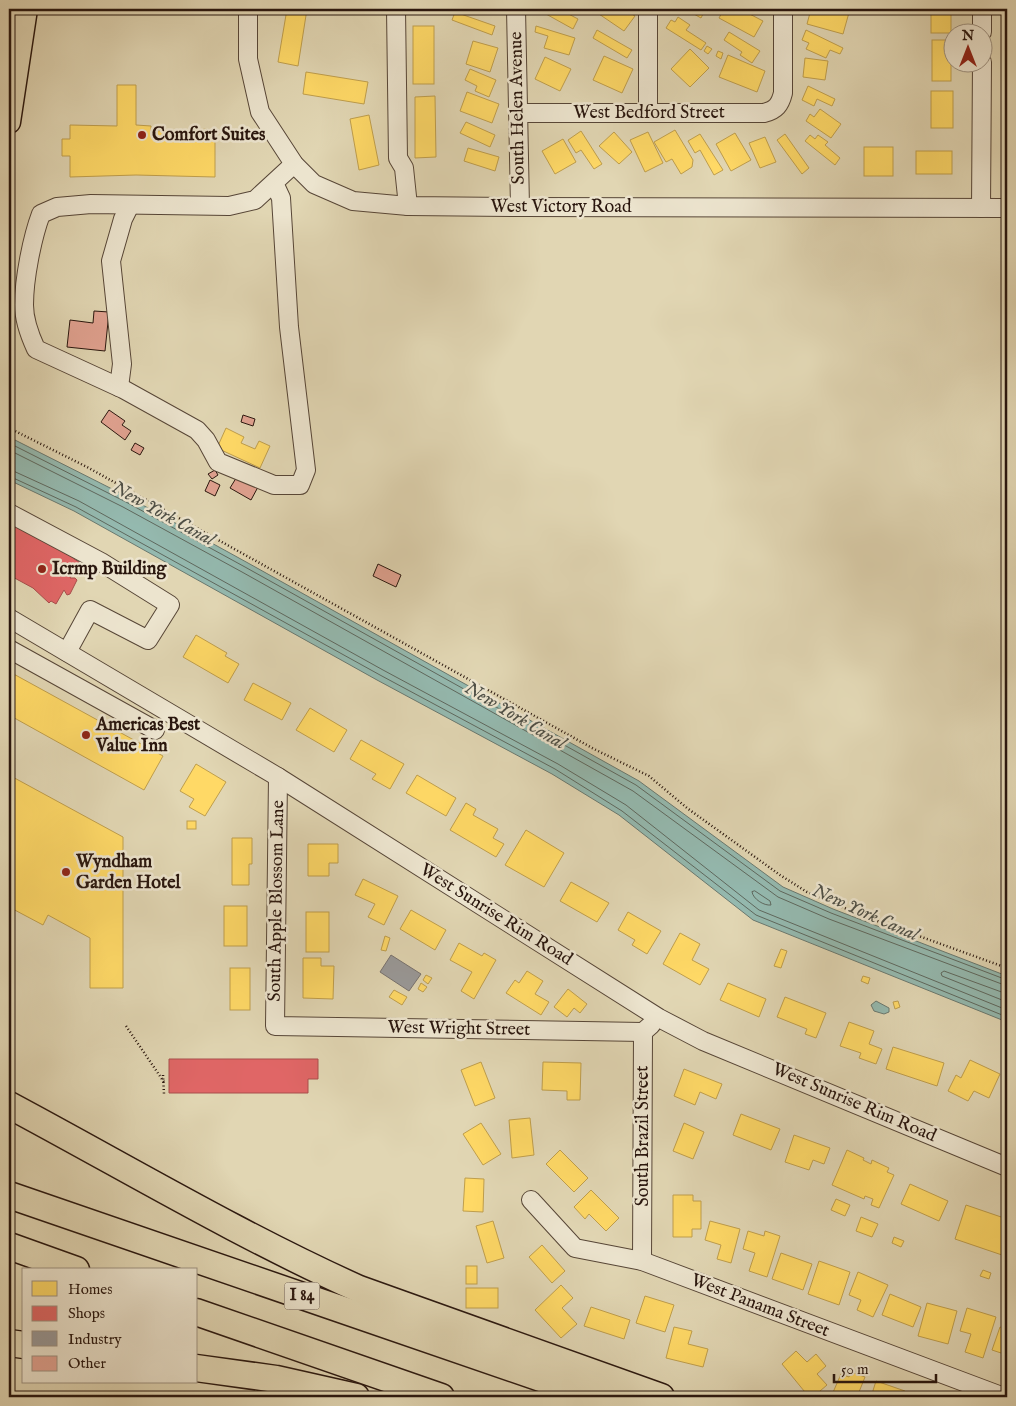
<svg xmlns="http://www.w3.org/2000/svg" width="1016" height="1406" font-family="'IM FELL English',serif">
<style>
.water{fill:#94b9af;stroke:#69786f}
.homes{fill:#ffd966;stroke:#bf9e4c}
.shops{fill:#e06666;stroke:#a94e4c}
.industry{fill:#999;stroke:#77726f}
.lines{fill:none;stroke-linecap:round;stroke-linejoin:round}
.shore{stroke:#5e685e;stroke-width:1}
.building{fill:#e2a392;stroke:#29160e}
.minor-casing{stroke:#574637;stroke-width:20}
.major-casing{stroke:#29160e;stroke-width:25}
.highway-casing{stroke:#29160e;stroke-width:29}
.path{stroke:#29160e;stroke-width:2.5;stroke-dasharray:1 2.5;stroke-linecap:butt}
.minor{stroke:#ece4ce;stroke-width:18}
.major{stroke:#e1d6b3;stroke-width:22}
.highway{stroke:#e1d6b3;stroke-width:26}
.poi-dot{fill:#8f2418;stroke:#ece4ce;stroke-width:2}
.labels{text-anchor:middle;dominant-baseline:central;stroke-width:5;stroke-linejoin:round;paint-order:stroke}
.shield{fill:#ece4ce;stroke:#645448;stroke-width:1}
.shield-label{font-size:16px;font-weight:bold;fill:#29160e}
.street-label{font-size:18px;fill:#29160e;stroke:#ece4ce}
.poi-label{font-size:18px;font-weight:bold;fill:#29160e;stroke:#ece4ce;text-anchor:start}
.water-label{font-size:19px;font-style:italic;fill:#4e4f46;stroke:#ece4ce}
</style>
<rect width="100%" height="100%" fill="#e1d6b3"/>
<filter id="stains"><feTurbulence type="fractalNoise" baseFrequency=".004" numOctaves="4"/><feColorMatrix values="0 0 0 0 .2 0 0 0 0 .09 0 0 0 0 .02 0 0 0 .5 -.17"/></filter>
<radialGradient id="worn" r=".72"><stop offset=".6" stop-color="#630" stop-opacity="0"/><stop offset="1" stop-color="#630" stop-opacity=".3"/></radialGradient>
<g class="water">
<polygon points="9,437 128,497 248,563 639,781 783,887 833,909 1007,976 1007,1022 753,920 619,815 552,774 377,680 74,511 9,480"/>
<polygon points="876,1001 889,1008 889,1012 884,1014 874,1011 871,1005"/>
</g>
<g class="homes">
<polygon points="287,9 307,9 298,66 278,62"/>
<polygon points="352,9 371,9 370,14 352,11"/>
<polygon points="418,9 437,9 437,10 419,14"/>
<polygon points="537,9 559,9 578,19 573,29"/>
<polygon points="598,9 610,9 617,14 624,9 635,16 624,31 596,12"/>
<polygon points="685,9 703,9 705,10 701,18"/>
<polygon points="724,9 740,9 763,21 754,37 719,18"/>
<polygon points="811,9 850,9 843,34 807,24"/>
<rect x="931" y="9" width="20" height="24"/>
<polygon points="455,12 495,26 492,35 452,20"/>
<polygon points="678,17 690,25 686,30 706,43 701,50 666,28 671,20 675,22"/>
<rect x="413" y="26" width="21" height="58"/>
<polygon points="536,26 575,38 569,55 544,48 548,36 535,32"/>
<polygon points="597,30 632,50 627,58 593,38"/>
<polygon points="806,30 843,48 840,54 830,50 826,58 806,49 809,43 802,40"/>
<polygon points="729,32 760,51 752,63 740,55 742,52 724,40"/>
<rect x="932" y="40" width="19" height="41"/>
<polygon points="473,41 498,48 490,72 466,64"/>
<polygon points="707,46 712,49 708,54 704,51"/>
<polygon points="690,49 709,68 690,87 671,69"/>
<polygon points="718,51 723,53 721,59 716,56"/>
<polygon points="728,55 765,71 757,92 719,77"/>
<polygon points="604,56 633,69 622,93 593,80"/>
<polygon points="545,57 571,69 560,91 535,79"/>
<polygon points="805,58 828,61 825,80 803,77"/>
<polygon points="470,69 496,80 489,97 475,91 477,86 465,80"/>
<polygon points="306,72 368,82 364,104 303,94"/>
<polygon points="117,85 136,85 136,125 151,126 151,131 215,129 215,177 136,175 70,177 70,156 62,156 62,139 70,139 70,125 117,126"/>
<polygon points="808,86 835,99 832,106 817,99 814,106 802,100"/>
<rect x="931" y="91" width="22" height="37"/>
<polygon points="467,92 499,104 492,123 460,111"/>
<polygon points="435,96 436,157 415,158 415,97"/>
<polygon points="820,109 841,124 831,138 806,121 810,114 814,117"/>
<polygon points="369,115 379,165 359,170 350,119"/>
<polygon points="466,122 495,135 490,147 460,133"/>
<polygon points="675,130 693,160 692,167 681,174 672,159 666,162 654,142"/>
<polygon points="581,131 602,164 594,169 581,150 576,153 568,140"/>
<polygon points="614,132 632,152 619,164 599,146"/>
<polygon points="648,132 663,163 645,172 630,140"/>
<polygon points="735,133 751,160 731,171 716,144"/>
<rect x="1004" y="133" width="3" height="13"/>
<polygon points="700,134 723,170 714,175 700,150 695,153 688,141"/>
<polygon points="785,134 809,168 802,174 777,140"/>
<polygon points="810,135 815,139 818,135 828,142 825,145 840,158 835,165 805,141"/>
<polygon points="765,137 776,162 760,168 749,143"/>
<polygon points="563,139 576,162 555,174 542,151"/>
<rect x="864" y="147" width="29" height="29"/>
<polygon points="468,148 499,157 495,171 464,161"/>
<rect x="916" y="151" width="36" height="23"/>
<polygon points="226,428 244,437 241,443 255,449 259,441 270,446 260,468 217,448"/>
<polygon points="196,635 227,653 225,656 239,664 228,683 183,657"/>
<polygon points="10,672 163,756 144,790 9,715"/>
<polygon points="253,683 291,703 282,720 244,700"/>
<polygon points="310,708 347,730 334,752 296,730"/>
<polygon points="361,740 404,764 390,789 372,779 376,774 350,759"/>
<polygon points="196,764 226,782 205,816 189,807 194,799 180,791"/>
<polygon points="9,775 123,837 123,988 90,988 90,938 48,915 43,925 9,907"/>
<polygon points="417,775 456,798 446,816 406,793"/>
<polygon points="466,803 476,809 473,815 498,829 493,838 504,844 496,857 450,830"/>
<rect x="187" y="821" width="9" height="8"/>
<polygon points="526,830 564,853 544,887 505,865"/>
<polygon points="232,838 252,838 252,864 249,864 249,885 232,885"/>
<polygon points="308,844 338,844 338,863 329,863 329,876 308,876"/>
<polygon points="363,879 398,896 384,925 368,917 375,904 355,895"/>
<polygon points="571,882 609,903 597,922 560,901"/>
<rect x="224" y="906" width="23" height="40"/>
<polygon points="411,910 446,930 435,950 400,929"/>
<rect x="306" y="912" width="23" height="40"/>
<polygon points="628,912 661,931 647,954 632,945 635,940 618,930"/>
<polygon points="680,933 700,944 692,960 709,969 700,985 663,964"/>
<polygon points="385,936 390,938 386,951 381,950"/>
<polygon points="459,943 482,956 484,953 496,960 474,999 461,991 472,972 450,960"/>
<polygon points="781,949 787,951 781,968 774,966"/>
<polygon points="303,958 321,958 321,966 334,966 333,999 303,998"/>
<rect x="230" y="968" width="20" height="42"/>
<polygon points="527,971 543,981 535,994 549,1002 541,1015 506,993 515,980 519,983"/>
<polygon points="426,975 432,978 428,984 423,980"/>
<polygon points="863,976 870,978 868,984 861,981"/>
<polygon points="421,983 427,987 423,992 418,989"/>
<polygon points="728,983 766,999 759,1017 720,1000"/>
<polygon points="568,989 587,1004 580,1013 574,1008 567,1017 554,1007"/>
<polygon points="394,990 407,997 402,1005 389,997"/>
<polygon points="785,997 826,1013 816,1038 805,1034 807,1029 777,1017"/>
<polygon points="898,1001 900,1007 895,1009 893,1002"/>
<polygon points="849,1022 874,1031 869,1044 882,1049 876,1064 859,1058 861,1053 840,1046"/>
<polygon points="893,1047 944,1063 937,1086 886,1069"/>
<polygon points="970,1060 1000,1074 989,1098 974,1091 968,1101 948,1091 956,1075 961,1078"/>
<polygon points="481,1062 495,1098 475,1106 461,1070"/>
<polygon points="543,1062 581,1063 580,1100 567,1100 567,1091 542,1090"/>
<polygon points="684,1069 722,1084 716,1099 700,1092 695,1105 674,1096"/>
<polygon points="1007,1101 1007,1117 1002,1116"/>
<polygon points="741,1114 780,1129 771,1150 733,1135"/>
<polygon points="530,1118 534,1155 512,1158 509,1120"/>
<polygon points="481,1123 501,1154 483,1165 463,1134"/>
<polygon points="684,1123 704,1132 693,1159 673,1151"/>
<polygon points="794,1135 830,1148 824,1164 813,1160 809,1170 785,1162"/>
<polygon points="560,1150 588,1178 574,1192 546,1164"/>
<polygon points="847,1150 864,1158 863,1160 871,1164 872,1160 889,1168 887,1172 894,1175 879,1208 871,1205 873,1199 865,1196 864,1199 832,1185"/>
<polygon points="465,1178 484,1179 483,1212 463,1211"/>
<polygon points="910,1184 948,1201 939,1221 901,1204"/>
<polygon points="591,1190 619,1218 606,1231 589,1214 585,1219 574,1207"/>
<polygon points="673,1195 693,1195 693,1201 701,1201 701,1229 692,1229 692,1237 673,1237"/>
<polygon points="836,1199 850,1205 845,1216 831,1210"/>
<polygon points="966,1205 1007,1219 1007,1240 1002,1255 955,1239"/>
<polygon points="861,1217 878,1224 872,1237 856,1231"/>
<polygon points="493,1221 504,1258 487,1263 476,1226"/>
<polygon points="710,1221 740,1229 731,1263 717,1259 721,1245 705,1240"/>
<polygon points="748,1231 764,1236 765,1231 780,1236 767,1277 749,1271 755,1253 743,1249"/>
<polygon points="894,1237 904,1241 901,1247 892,1243"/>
<polygon points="542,1245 565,1271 552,1283 529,1257"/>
<polygon points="781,1253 812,1264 803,1290 772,1279"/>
<polygon points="819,1261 850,1272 839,1305 808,1294"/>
<rect x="466" y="1266" width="11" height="18"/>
<polygon points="983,1270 991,1273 989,1279 980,1276"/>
<polygon points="858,1272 888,1285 873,1317 857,1310 861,1300 849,1295"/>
<polygon points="561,1285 573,1298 562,1308 577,1324 561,1338 535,1310"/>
<rect x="466" y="1288" width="32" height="20"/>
<polygon points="890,1294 921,1307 913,1327 882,1315"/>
<polygon points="645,1296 674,1305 665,1332 636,1323"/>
<polygon points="927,1303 957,1311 948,1344 918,1336"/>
<polygon points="591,1307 630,1320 624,1339 584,1326"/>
<polygon points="967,1308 996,1317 983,1358 965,1352 971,1334 960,1331"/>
<polygon points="674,1327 692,1331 688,1344 708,1349 703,1367 666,1358"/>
<polygon points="1000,1327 1007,1329 1007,1364 1005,1363 1007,1355 992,1350"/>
<polygon points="796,1351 807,1362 816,1354 826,1366 817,1374 827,1385 813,1397 809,1397 782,1364"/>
<polygon points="851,1372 865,1377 857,1397 831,1397 841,1374 849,1377"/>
<polygon points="876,1381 905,1391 903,1397 871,1397"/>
</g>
<g class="shops">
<polygon points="13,522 75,557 74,559 79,562 70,578 75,578 77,580 70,594 67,595 64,590 56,604 51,601 49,603 33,588 9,575 9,524 11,525"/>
<polygon points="169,1059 318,1059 318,1079 308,1079 308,1093 169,1093"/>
</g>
<polygon class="industry" points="391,955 421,974 409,991 380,972"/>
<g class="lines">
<g class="shore">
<polyline points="9,443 126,502 245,567 636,785 780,891 831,913 1007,980"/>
<polyline points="9,450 123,507 242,572 633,791 778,897 829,919 1007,986"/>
<polyline points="9,469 79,501 383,670 558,764 626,805 759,910 1007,1010"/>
<polyline points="9,476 76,507 380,675 555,769 622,811 756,915 1007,1017"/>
<path d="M755,891l15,10 1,4c-7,1 -18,-6 -19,-13z"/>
<polyline points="1007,994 944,971 941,973 942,976 1007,1002"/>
</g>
</g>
<g class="building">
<polygon points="94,311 109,312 105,351 67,347 70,320 93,323"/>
<polygon points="109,410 125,421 122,425 131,431 125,440 101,422"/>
<polygon points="243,415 255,419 253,426 241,422"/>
<polygon points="135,443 144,448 140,455 131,450"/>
<polygon points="215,470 218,475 212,479 208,474"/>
<polygon points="238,475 258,487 251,500 230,488"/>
<polygon points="210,480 220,485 215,496 205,491"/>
<polygon points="378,564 401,575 396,587 373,576"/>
</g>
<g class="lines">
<defs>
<g id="minor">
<polyline points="248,9 248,59 260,112 294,164 314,184 353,201 408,206 520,207 1007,208"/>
<polyline points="396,9 398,158 404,168 408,206"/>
<polyline points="516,9 520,207"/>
<polyline points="648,9 648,113"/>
<polyline points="982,32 982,9"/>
<path d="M518,113h246c12,-3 16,-8 19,-20v-84"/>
<path d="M274,183l7,15 8,129 17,143 -6,15h-26l-56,-23 -12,-22 -9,-10 -74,-41 -87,-40c-6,-13 -12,-30 -12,-44 0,-26 8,-67 17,-91l16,-7 34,-3 138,2 26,-6 39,-36"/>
<polyline points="981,208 982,62"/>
<polyline points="119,387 122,364 111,261 123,219 130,205"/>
<polyline points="9,513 101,562 170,605 148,640 90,610 67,652"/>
<polyline points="9,618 278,777 659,1018 703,1041 1007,1167"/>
<polyline points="9,649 155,730"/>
<polyline points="278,777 275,1026 643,1032"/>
<polyline points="531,1200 575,1248 642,1261 1004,1397"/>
<polyline points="642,1261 643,1032 651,1025"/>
</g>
<polyline id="major" points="9,122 26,9"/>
<g id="highway">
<path d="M9,1105c116,62 230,130 350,184l302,108"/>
<polyline points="9,1195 596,1397"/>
<polyline points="9,1246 76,1270"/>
<polyline points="196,1312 441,1397"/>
<polyline points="9,1343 24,1345"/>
<polyline points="196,1368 276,1379 356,1397"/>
</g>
</defs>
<use href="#minor" class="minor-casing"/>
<use href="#major" class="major-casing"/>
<use href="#highway" class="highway-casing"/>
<g class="path">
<polyline points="9,428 87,467 594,749 649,776 687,808 780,875 807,892 861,915 1007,968"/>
<polyline points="126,1026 164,1082"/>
<polyline points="163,1075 164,1094"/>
</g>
<use href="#minor" class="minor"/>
<use href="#major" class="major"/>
<use href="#highway" class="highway"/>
</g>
<g class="poi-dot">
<circle cx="142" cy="135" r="5"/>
<circle cx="42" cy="569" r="5"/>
<circle cx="86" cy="735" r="5"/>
<circle cx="66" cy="872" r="5"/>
</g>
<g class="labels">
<rect class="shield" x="284.5" y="1282.5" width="35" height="27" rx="4"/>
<g class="shield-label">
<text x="302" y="1296">I 84</text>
</g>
<g class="street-label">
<text transform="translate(518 108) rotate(-91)">South Helen Avenue</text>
<text x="649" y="113">West Bedford Street</text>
<text x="561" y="207">West Victory Road</text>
<text transform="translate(277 901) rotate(-89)">South Apple Blossom Lane</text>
<text transform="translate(496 915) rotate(32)">West Sunrise Rim Road</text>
<text transform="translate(459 1029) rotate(1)">West Wright Street</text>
<text transform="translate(854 1103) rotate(23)">West Sunrise Rim Road</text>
<text transform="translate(643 1136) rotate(-90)">South Brazil Street</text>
<text transform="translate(760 1306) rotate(21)">West Panama Street</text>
</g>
<g class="poi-label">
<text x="152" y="135">Comfort Suites</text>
<text x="52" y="569">Icrmp Building</text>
<text x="96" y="725">Americas Best<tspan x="96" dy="21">Value Inn</tspan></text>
<text x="76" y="862">Wyndham<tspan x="76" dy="21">Garden Hotel</tspan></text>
</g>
<g class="water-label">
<text transform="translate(163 514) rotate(29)">New York Canal</text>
<text transform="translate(515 716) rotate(31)">New York Canal</text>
<text transform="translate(865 913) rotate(24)">New York Canal</text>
</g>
</g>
<rect width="1016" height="1406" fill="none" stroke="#e1d6b3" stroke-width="30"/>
<rect x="10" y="10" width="996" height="1386" fill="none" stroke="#29160e" stroke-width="2.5"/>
<rect x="15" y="15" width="986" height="1376" fill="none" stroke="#29160e"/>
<rect x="22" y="1268" width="175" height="115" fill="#ece4ce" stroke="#9e9281"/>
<rect x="32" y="1281" width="25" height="15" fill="#ffd966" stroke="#9e9281"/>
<text x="68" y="1294" font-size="15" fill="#29160e">Homes</text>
<rect x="32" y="1306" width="25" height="15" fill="#e06666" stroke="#9e9281"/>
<text x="68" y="1318" font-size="15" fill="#29160e">Shops</text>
<rect x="32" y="1331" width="25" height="15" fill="#999999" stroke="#9e9281"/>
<text x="68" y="1344" font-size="15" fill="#29160e">Industry</text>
<rect x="32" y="1356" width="25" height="15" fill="#e2a392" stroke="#9e9281"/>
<text x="68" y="1368" font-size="15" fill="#29160e">Other</text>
<g transform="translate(968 48)"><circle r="24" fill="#ece4ce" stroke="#9e9281"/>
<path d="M0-4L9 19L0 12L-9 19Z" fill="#8f2418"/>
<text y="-8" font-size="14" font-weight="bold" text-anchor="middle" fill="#29160e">N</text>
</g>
<path d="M834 1374v8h102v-8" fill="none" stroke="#29160e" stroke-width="2.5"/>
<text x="841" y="1374" font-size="15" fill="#29160e" stroke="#ece4ce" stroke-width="4" paint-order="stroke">50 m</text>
<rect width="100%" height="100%" filter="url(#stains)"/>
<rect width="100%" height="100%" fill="url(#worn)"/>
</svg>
